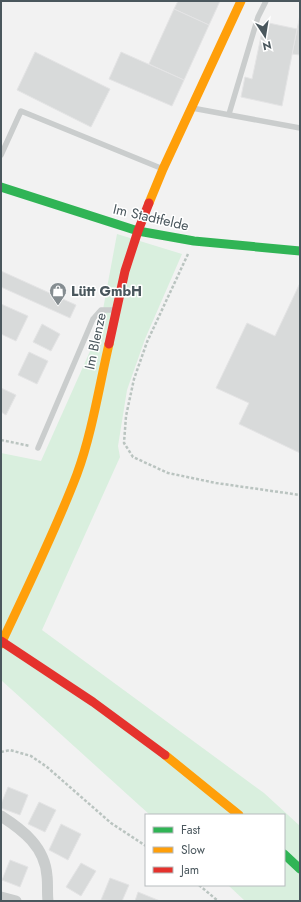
<svg xmlns="http://www.w3.org/2000/svg" width="301" height="902" font-family="Jost,sans-serif">
<style>
.green{fill:#d9efde}
.building{fill:#d8dada;stroke:#e4e4e5}
.lines{fill:none;stroke-linecap:round;stroke-linejoin:round}
.path{stroke:#bac4c0;stroke-width:2.5;stroke-dasharray:3 2;stroke-linecap:butt}
.lane{stroke:#cacdcd;stroke-width:5.5}
.street{stroke:#cacdcd;stroke-width:11}
.fast{stroke:#30b455;stroke-width:9}
.slow{stroke:#ff9f0a;stroke-width:9}
.jam{stroke:#e5322d;stroke-width:9}
.labels{text-anchor:middle;dominant-baseline:central;stroke-width:3;stroke-linejoin:round;paint-order:stroke}
.street-label{font-size:14px;fill:#4a575d;stroke:#fff}
.poi-label{font-size:14px;font-weight:bold;fill:#4a575d;stroke:#fff;text-anchor:start}
</style>
<rect width="100%" height="100%" fill="#f2f2f2"/>
<polygon class="green" points="117,234 182,254 145,339 127,390 118,446 120,457 42,630 264,793 300,826 300,901 245,901 228,885 284,885 284,815 150,815 1,680 1,453 41,461 99,331"/>
<g class="building">
<polygon points="178,1 220,1 209,25 174,9"/>
<polygon points="174,9 209,25 184,80 149,64"/>
<polygon points="300,15 300,55 292,54"/>
<polygon points="264,22 297,29 282,106 241,97 245,77 252,79"/>
<polygon points="35,52 110,89 91,127 17,90"/>
<polygon points="121,52 184,80 172,106 109,79"/>
<polygon points="1,271 76,305 70,318 1,287"/>
<polygon points="300,283 300,453 239,424 249,403 216,388 247,323 275,336"/>
<polygon points="1,304 28,316 16,341 1,334"/>
<polygon points="42,324 60,334 51,351 33,342"/>
<polygon points="29,352 48,361 37,384 18,375"/>
<polygon points="1,388 16,395 6,415 1,412"/>
<polygon points="8,787 28,795 20,815 1,808 1,804"/>
<polygon points="39,802 56,810 45,832 28,824"/>
<polygon points="61,824 81,834 68,860 49,850"/>
<polygon points="10,860 28,867 20,887 2,880"/>
<polygon points="81,863 96,871 81,896 66,887"/>
<polygon points="110,878 129,885 122,901 101,900"/>
<polygon points="138,892 160,901 135,901"/>
</g>
<g class="lines">
<g class="path">
<polyline points="188,254 147,342 134,379 126,416 124,443 133,457 168,473 216,483 300,495"/>
<polyline points="1,440 30,446"/>
<polyline points="1,752 10,750 31,756 47,767 111,823 146,846"/>
<polyline points="199,885 218,901"/>
</g>
<g class="lane">
<polyline points="192,108 300,128"/>
<polyline points="229,114 258,17 266,1"/>
<polyline points="1,155 21,111 163,169"/>
<polyline points="38,448 93,319 101,310 116,310"/>
</g>
<g class="street">
<path d="M1,816c22,14 44,31 46,60 1,8 0,17 1,25"/>
<polyline points="1,897 16,901"/>
</g>
<g class="fast">
<polyline points="1,187 138,231 194,241 300,251"/>
<polyline points="284,854 300,869"/>
</g>
<g class="slow">
<polyline points="149,203 163,169 241,1"/>
<path d="M1,644c26,-56 54,-112 76,-170 15,-41 22,-87 32,-130"/>
<polyline points="165,755 239,815"/>
</g>
<g class="jam">
<polyline points="109,344 125,271 138,231 149,203"/>
<polyline points="1,641 93,702 165,755"/>
</g>
</g>
<defs>
<symbol id="shop-pin" viewBox="-11 -11 22 30"><path d="M0 17L-7.5 6A9.5 9.5 0 1 1 7.5 6Z" fill="#858d91" stroke="#fff"/><path d="M-5-2.5h2.3a2.7 3.5 0 0 1 5.4 0H5L5.5 6h-11ZM-1.5-2.5h3a1.5 2.3 0 0 0-3 0Z" fill="#fff"/></symbol>
</defs>
<g fill-rule="evenodd">
<use href="#shop-pin" x="48" y="281" width="20" height="27"/>
</g>
<g class="labels">
<g class="street-label">
<text transform="translate(151 217) rotate(13)">Im Stadtfelde</text>
<text transform="translate(95 341) rotate(-78)">Im Blenze</text>
</g>
<g class="poi-label">
<text x="71" y="291">Lütt GmbH</text>
</g>
</g>
<rect width="301" height="902" fill="none" stroke="#4a575d" stroke-width="4"/>
<rect x="145" y="814" width="140" height="72" fill="#ffffff" stroke="#b7bcbe"/>
<rect x="153" y="827" width="20" height="6" fill="#30b455" stroke="#b7bcbe"/>
<text x="181" y="834" font-size="12" fill="#4a575d">Fast</text>
<rect x="153" y="847" width="20" height="6" fill="#ff9f0a" stroke="#b7bcbe"/>
<text x="181" y="854" font-size="12" fill="#4a575d">Slow</text>
<rect x="153" y="867" width="20" height="6" fill="#e5322d" stroke="#b7bcbe"/>
<text x="181" y="874" font-size="12" fill="#4a575d">Jam</text>
<g transform="translate(265 36) rotate(168)" stroke="#ffffff" stroke-width="3" paint-order="stroke">
<path d="M0-3L7 15L0 10L-7 15Z" fill="#4a575d"/>
<text y="-6" font-size="11" font-weight="bold" text-anchor="middle" fill="#4a575d">N</text>
</g>
</svg>
